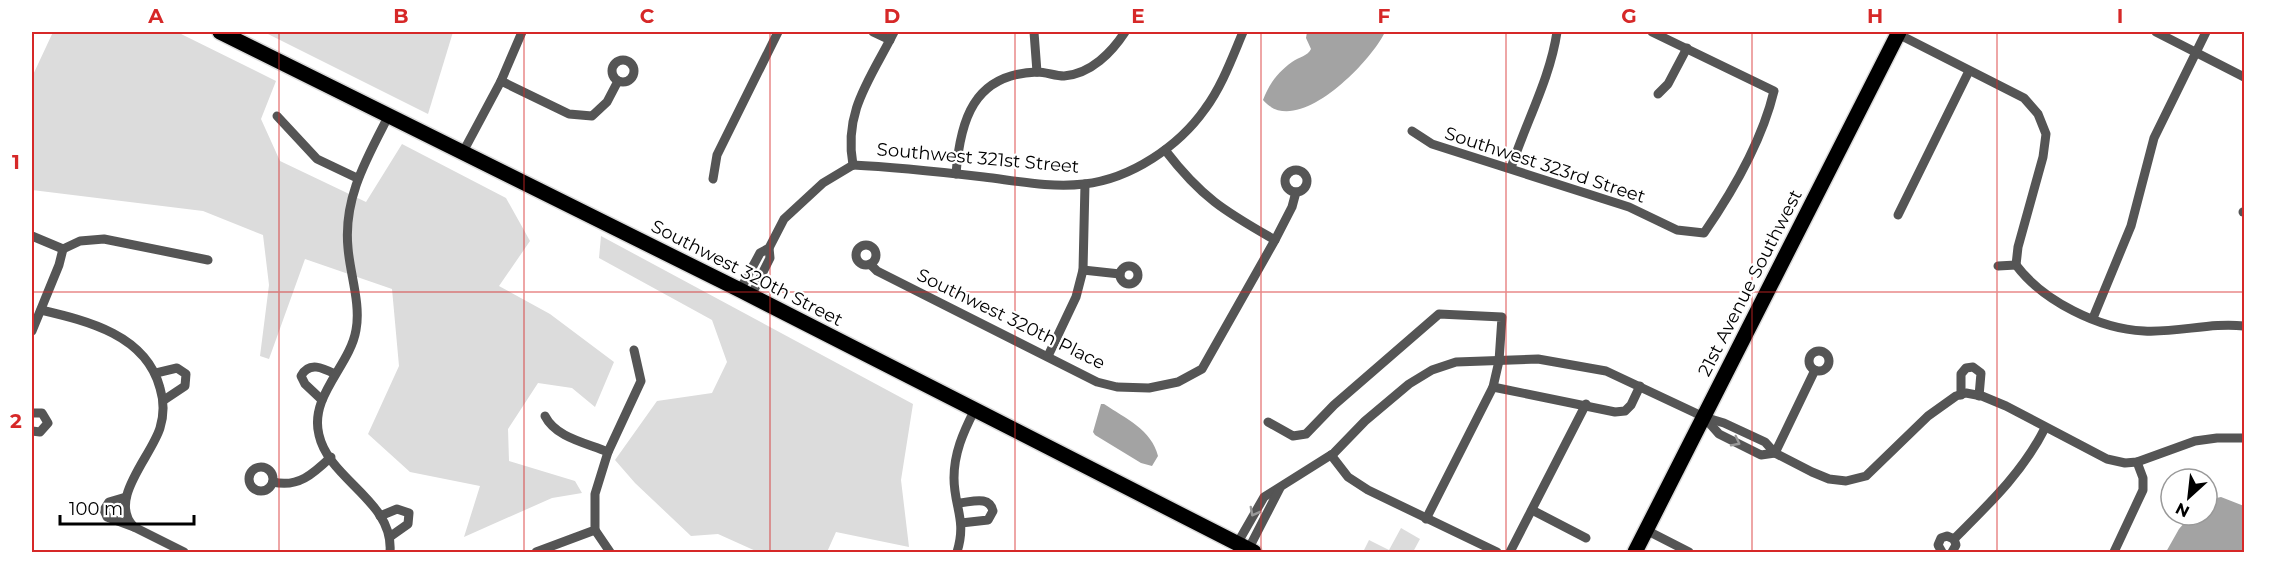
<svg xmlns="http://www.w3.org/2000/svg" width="2276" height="584" font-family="Montserrat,sans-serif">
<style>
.green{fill:#dcdcdc}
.water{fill:#a3a3a3}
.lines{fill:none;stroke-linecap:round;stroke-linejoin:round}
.primary-casing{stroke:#dbdbdb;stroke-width:18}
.street{stroke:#555;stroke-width:9}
.primary{stroke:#000;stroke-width:15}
.oneway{stroke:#999}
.grid{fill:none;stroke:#d62828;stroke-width:1.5;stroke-opacity:0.55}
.labels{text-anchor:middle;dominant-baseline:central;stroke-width:4.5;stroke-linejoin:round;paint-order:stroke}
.street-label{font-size:18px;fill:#000;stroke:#fff}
.neatline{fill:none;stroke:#d62828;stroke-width:2}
.grid-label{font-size:20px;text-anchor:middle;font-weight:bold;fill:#d62828}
</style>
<rect width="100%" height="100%" fill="#fff"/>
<g class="green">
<polygon points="53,32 177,32 276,81 261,119 280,161 366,202 402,144 506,198 530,241 499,286 550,314 614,362 595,407 572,388 538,383 508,429 509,461 575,481 582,493 552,498 464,537 480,486 410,472 368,434 399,366 392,289 305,259 269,359 260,356 269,285 263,235 203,211 32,190 32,77"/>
<polygon points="264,32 453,32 428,114"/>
<polygon points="601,236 913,404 901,480 909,547 836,532 827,552 758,552 718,534 691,536 635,483 615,460 657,401 712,393 727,362 712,320 599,258"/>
<polygon points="1401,528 1420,539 1413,552 1363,552 1369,540 1389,550"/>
</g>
<g class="water">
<path d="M1307,32h78c-14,30 -89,108 -122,68 6,-16 15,-28 29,-38 7,-5 16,-6 19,-13l-5,-11z"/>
<path d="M1101,404h3c21,14 48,26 54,52l-6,10 -11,-3 -46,-28 -2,-3z"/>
<polygon points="2221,497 2244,506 2244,552 2166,552 2179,529 2191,515 2207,515 2207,500"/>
</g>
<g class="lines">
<defs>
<g id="primary">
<polyline points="220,32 740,290 1254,552"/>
<polyline points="1635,552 1899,32"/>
</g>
</defs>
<use href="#primary" class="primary-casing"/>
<g class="street">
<polyline points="873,32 890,40"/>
<polyline points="1034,32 1037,72"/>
<polyline points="2156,32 2244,77"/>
<polyline points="1896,33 2024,98 2038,114 2046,134 2043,157 2018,247 2016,265 1998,266"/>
<circle cx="623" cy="71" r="11"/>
<polyline points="501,81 569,114 592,116 607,102 618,81"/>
<polyline points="1658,94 1668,84 1687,48"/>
<path d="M389,115c-22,43 -46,83 -41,133 2,26 13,56 8,82 -6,36 -47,66 -37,105 10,45 75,66 71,117"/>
<polyline points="277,116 317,159 357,178"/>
<path d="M1412,131l20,13 197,63 48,23 27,3c29,-42 58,-92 70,-142l-122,-59"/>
<path d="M1165,150c36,47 59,61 110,90"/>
<polyline points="463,152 501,81 522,32"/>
<path d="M853,165c44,2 88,7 131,12 33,4 68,11 100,7 47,-5 95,-38 121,-75 17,-23 27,-51 38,-77"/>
<path d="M853,165c-10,-54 18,-87 41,-133"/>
<path d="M1511,168c15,-46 39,-89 46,-136"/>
<circle cx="1296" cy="181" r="11"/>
<path d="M956,174c4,-53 17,-100 81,-102 9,0 18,4 27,4 27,-2 48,-24 61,-44"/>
<polyline points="713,179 717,155 778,32"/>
<polyline points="2243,212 2244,212"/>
<polyline points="1898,215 1969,71"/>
<polyline points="32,236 63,249 80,241 104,239 208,260"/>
<circle cx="866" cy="255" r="10"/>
<polyline points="870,264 877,271 1097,382 1117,387 1149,388 1178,382 1202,369 1275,240 1292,207 1296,192"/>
<path d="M2016,265c27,36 83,64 128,66 34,2 67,-9 100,-5"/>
<circle cx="1129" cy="275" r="9"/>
<polyline points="1083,270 1120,274"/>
<polyline points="740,290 760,253 769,248 784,219 823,183 853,165"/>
<polyline points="751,296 770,258 769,248"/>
<path d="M41,310c47,11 105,25 119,78 4,13 4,27 0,40 -9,29 -53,72 -26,99"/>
<polyline points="2093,318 2131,226 2154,138 2206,32"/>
<polyline points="32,331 59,265 63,249"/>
<circle cx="1819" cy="361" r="10"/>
<polyline points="1048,356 1076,297 1083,270 1085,184"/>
<polyline points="156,373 177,368 186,374 185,386 164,400"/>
<polyline points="1493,387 1615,412 1625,411 1631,405 1640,386"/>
<polyline points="1961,395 1961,374 1966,368 1973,367 1981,373 1979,396"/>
<path d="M322,400l-17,-16 -4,-8c8,-15 22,-8 34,-2"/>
<polyline points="32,413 42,413 48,423 40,432 32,431"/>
<path d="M545,416c11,22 42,27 63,36"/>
<polyline points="1704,417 1719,434 1761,455 1775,453"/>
<polyline points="1268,422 1293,436 1306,434 1334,405 1439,314 1502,317 1499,361 1493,387 1426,519"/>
<polyline points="1775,453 1815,370"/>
<polyline points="1331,455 1348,477 1368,490 1497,552"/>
<circle cx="261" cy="479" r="12"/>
<path d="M273,482c25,6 40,-8 58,-25"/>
<polyline points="126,497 109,502 104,510 107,517 134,527 184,552"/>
<path d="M959,503c13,-1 30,-8 34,8l-5,9 -27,3"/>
<polyline points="1532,510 1586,538"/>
<polyline points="380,516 397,509 409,513 408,524 391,536"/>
<polyline points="595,530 610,552"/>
<polyline points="1646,530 1689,552"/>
<path d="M1954,539c35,-35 69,-67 91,-111"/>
<polyline points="1237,544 1264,497 1334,453 1365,421 1409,384 1432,370 1456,362 1538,359 1606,371 1704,417 1724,423 1765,442 1775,453 1812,472 1829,479 1846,481 1866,476 1928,416 1956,396 1966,393 1982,396 2006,406 2107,459 2125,463 2137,462 2195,441 2217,438 2244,438"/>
<polyline points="1248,550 1280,488"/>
<polyline points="536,552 595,530 595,494 608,452 641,381 634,350"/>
<path d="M957,552c10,-32 -3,-45 -3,-74 0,-25 9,-45 20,-67"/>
<polyline points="1510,552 1586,404"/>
<polyline points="1942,552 1938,545 1941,538 1947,536 1954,539"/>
<polyline points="1952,552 1956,545 1954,539"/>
<polyline points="2114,552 2143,490 2143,478 2137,462"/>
</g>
<use href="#primary" class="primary"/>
</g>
<defs><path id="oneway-chevron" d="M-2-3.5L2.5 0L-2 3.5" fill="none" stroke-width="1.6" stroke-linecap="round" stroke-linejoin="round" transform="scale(1.5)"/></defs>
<g class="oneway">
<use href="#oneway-chevron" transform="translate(1736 442) rotate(27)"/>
<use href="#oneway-chevron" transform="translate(1254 512) rotate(118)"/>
</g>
<path class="grid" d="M279,32v520M524,32v520M770,32v520M1015,32v520M1261,32v520M1506,32v520M1752,32v520M1997,32v520M32,292h2212"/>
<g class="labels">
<g class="street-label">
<text transform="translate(978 158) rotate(5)">Southwest 321st Street</text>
<text transform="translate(1545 165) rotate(18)">Southwest 323rd Street</text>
<text transform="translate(747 273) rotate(27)">Southwest 320th Street</text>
<text transform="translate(1750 283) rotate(-63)">21st Avenue Southwest</text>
<text transform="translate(1011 319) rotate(26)">Southwest 320th Place</text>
</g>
</g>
<rect width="2276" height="584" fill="none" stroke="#ffffff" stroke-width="66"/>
<g transform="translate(2189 497) rotate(207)"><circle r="28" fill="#ffffff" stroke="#999999" stroke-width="1.5"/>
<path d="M0-4.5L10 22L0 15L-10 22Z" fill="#000000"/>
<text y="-9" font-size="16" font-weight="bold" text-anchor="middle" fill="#000000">N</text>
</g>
<path d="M60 515v9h134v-9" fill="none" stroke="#000000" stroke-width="3"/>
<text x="69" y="515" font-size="18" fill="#000000" stroke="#ffffff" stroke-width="4.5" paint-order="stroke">100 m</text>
<rect x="33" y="33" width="2210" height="518" class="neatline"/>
<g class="grid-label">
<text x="156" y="23">A</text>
<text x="401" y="23">B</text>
<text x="647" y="23">C</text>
<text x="892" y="23">D</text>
<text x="1138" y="23">E</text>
<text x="1384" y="23">F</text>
<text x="1629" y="23">G</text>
<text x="1875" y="23">H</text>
<text x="2120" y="23">I</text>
<text x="16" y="169">1</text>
<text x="16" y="428">2</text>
</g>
</svg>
